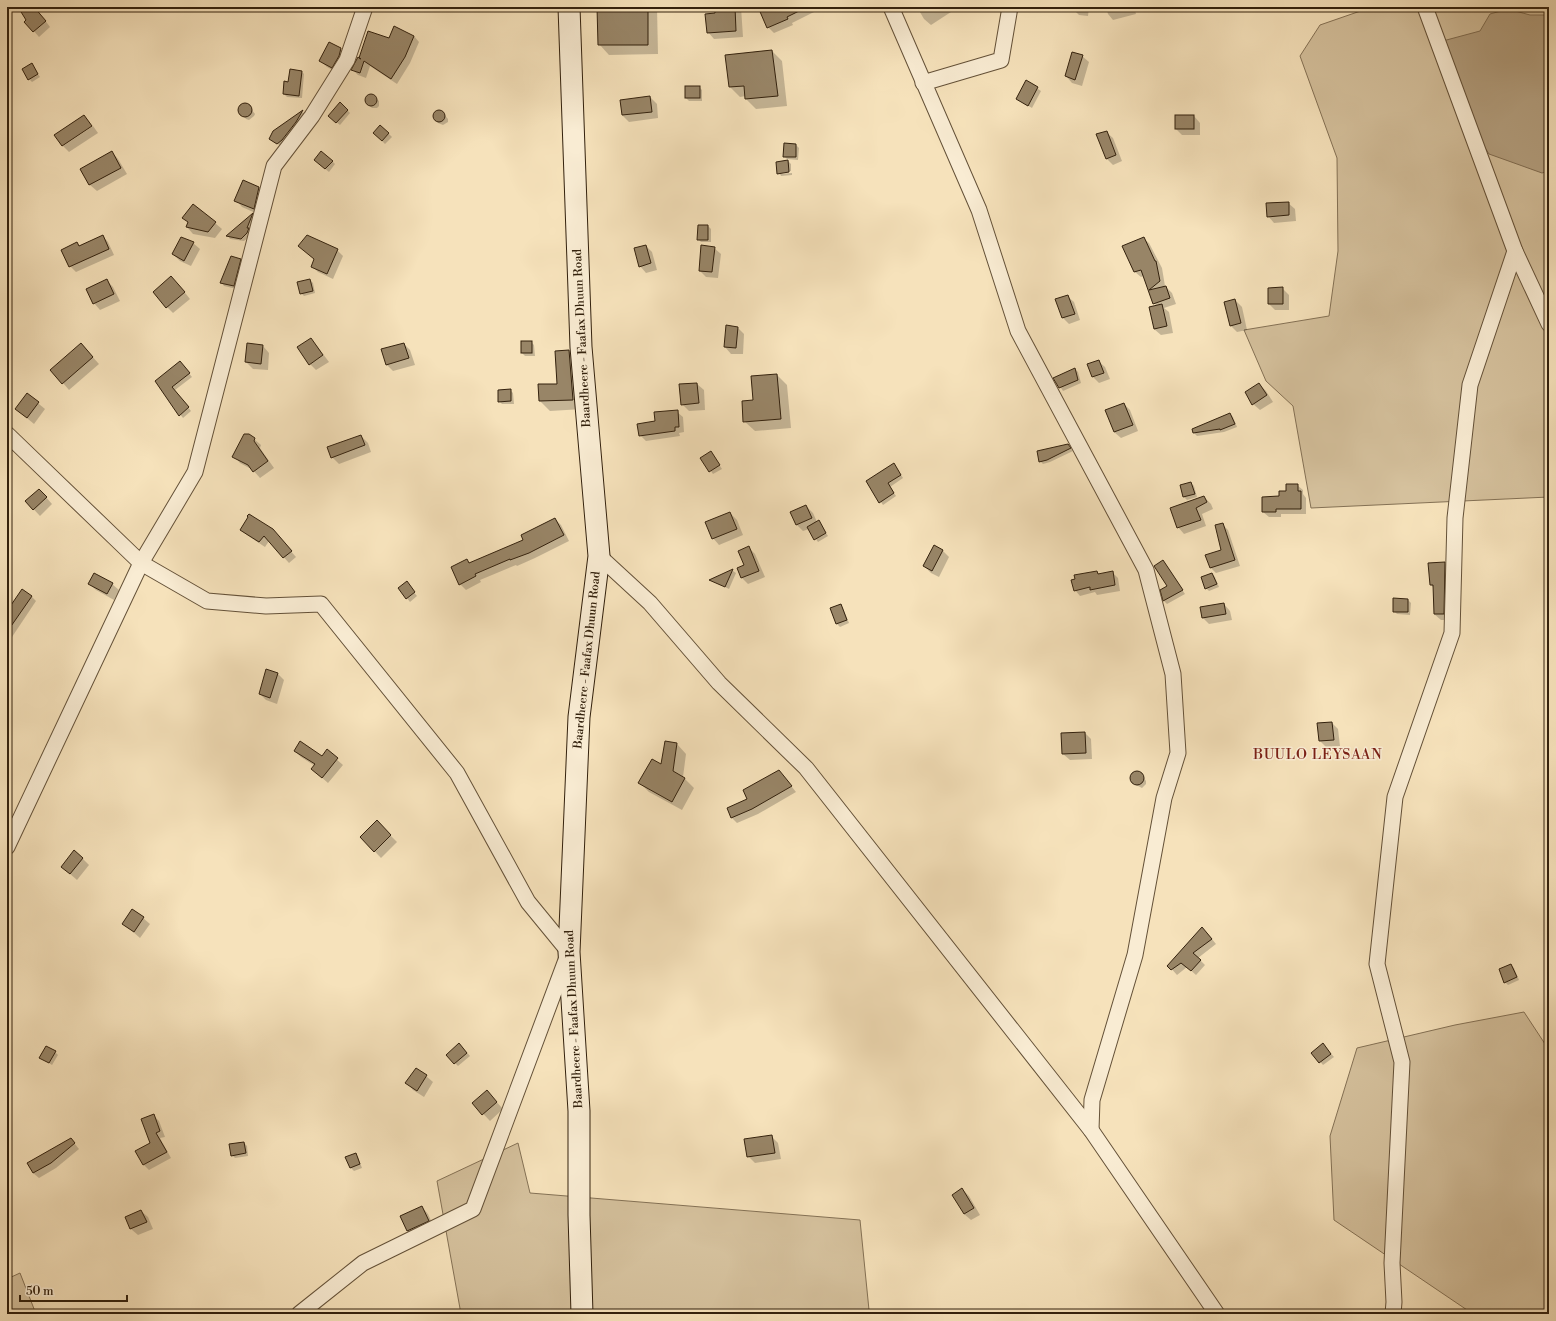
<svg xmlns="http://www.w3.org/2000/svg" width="1556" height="1321" font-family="'Libre Bodoni',serif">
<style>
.green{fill:#d5c19d;stroke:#847155}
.water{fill:#b4a080;stroke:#806d52}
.shadow{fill:#0003}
.building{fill:#988567;stroke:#33210d}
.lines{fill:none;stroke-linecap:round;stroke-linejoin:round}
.street-casing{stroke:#645138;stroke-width:17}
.secondary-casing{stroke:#33210d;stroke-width:23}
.street{stroke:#f9ecd3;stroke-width:15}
.secondary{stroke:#f9ecd3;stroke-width:21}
.labels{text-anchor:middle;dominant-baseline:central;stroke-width:3;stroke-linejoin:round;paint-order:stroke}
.street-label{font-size:12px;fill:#33210d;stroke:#f9ecd3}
.quarter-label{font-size:14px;letter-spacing:1px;fill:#7a1f14;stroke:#f9ecd3}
</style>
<rect width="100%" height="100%" fill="#f6e2bb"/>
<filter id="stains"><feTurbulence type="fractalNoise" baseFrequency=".005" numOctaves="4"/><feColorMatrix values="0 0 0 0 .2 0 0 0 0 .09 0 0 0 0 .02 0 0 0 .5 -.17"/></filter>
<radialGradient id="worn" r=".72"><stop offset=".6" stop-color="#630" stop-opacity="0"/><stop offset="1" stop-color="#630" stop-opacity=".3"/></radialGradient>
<g class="green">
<polygon points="1372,7 1549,7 1549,497 1311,508 1293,406 1266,381 1244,330 1329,316 1338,251 1337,158 1300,56 1320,25"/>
<polygon points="1524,1012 1549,1050 1549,1314 1473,1314 1334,1220 1330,1136 1357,1048 1455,1025"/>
<polygon points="518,1143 530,1193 860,1220 869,1310 842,1314 461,1314 437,1181"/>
<polygon points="20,1273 36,1314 7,1314 7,1279"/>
</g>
<polygon class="water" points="1508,9 1530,15 1549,15 1549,171 1542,173 1489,154 1472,127 1439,42 1480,31 1490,14"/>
<g class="shadow">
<polygon points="19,7 35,7 50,27 39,37 26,22 28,20"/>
<polygon points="598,7 657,7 658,54 609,55 599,44"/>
<polygon points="716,7 741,7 743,37 714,39 708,32 716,14"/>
<polygon points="767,7 812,7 814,12 792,23 793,25 774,33 768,27"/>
<polygon points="917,7 948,7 951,12 931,25 924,19"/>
<polygon points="1073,7 1089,7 1088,16 1079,15 1073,9"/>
<polygon points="1106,7 1134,7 1136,14 1113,20 1108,14"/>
<polygon points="1295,7 1314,7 1298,11"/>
<polygon points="414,36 419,42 410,63 397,84 370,66 366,78 358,75 353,70 389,40"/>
<polygon points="329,43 341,49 347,56 338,73 327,67 320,61"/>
<polygon points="772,51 782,61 787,106 756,109 746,99 746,96 740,97 730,87"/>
<polygon points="1082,56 1089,62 1082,86 1072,83 1066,76"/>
<polygon points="34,68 40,77 32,82 29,79"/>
<polygon points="301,71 304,74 302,98 287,97 284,94 288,83"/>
<polygon points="1026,81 1041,91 1032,108 1020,101"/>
<polygon points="699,87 702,90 702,101 689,101 686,98"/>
<polygon points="371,95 379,101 379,106 377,108 372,108 365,102 366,98"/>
<polygon points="650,97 657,104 658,118 629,122 622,115 621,101"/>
<polygon points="242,105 248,105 255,114 254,116 249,120 246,119 239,110"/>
<polygon points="347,110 350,113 340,125 332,119"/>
<polygon points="441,111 448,119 448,122 443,125 438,123 434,117 436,112"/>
<polygon points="302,112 305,114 281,146 270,139 274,132"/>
<polygon points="1194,116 1200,123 1200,135 1182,135 1176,129"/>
<polygon points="93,126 98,133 69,152 63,146"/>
<polygon points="381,126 392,137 385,144 374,133"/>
<polygon points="1106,132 1113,138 1122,161 1113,165 1106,158"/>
<polygon points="796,145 799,148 798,160 787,159 784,156"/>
<polygon points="112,152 118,159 127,174 97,191 90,185 82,169"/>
<polygon points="332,161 335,164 329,172 318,163"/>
<polygon points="788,161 791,164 791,171 779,172 779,174 778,173"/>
<polygon points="792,173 792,175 781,176 780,174"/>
<polygon points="259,187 265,194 260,215 242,207 236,200"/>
<polygon points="1288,203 1295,209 1296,221 1274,223 1268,216"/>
<polygon points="194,205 222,229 215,238 193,234 187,227"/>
<polygon points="253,214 255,217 250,236 244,241 230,239 228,236"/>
<polygon points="699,226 708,226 711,229 711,242 701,242 698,239"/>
<polygon points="103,236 108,242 114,255 76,272 70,266 77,244 80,247"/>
<polygon points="1143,238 1149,243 1162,268 1165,286 1172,293 1176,304 1164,308 1169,312 1173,333 1161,335 1154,329 1157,306 1154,303 1144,276 1141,277 1135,272"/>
<polygon points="193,243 200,249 191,266 180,261 173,254"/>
<polygon points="299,246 337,250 343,256 333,279 318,272 312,266 315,260"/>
<polygon points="646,246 652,252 657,270 646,273 640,266"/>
<polygon points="714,248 721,254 718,278 706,277 700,271"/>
<polygon points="240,260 243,263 237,289 224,286 222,283"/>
<polygon points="310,280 313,283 315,293 304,296 301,293"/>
<polygon points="107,281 113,287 120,301 100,310 94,303"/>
<polygon points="178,284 190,299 173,313 167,307"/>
<polygon points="1282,288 1289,295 1289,310 1275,310 1269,304"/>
<polygon points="1067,296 1074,302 1080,320 1069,324 1063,318 1056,300"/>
<polygon points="1235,300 1242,307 1247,330 1237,332 1231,326"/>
<polygon points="738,328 744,334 743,354 731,354 725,347"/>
<polygon points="311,339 317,346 329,362 316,370 310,364"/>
<polygon points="522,342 531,342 534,345 535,356 525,356 522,353"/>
<polygon points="81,344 99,364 69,390 63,383"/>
<polygon points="404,344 410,350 415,365 393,371 386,364"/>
<polygon points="263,346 269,353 268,370 253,369 246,362"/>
<polygon points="569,351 579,362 583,409 550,411 540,401 539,385 558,385"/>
<polygon points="1098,361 1105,367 1110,379 1099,383 1093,377"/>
<polygon points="183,366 192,377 175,390 191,411 183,418 159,387"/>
<polygon points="1075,369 1078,372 1081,383 1063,391 1055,378"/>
<polygon points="777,375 787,385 791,428 755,431 744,421 755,401"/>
<polygon points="697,384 704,390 705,410 689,411 682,404"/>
<polygon points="1259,384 1266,391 1273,402 1260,410 1253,404"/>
<polygon points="510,390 513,393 514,404 502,404 499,401"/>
<polygon points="27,394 45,409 34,424 16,409"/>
<polygon points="1124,404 1130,410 1138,431 1121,438 1114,432"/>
<polygon points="677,412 683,417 684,432 679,433 680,436 646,441 640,435 656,422"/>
<polygon points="1230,414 1233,417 1237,427 1224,432 1197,436 1194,433"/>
<polygon points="245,434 254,439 261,445 260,448 274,468 260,478 253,470 240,463 234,456"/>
<polygon points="361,436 368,443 371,452 339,464 332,457"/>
<polygon points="1068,445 1073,451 1050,462 1043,464 1040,461"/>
<polygon points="711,452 722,469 713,474 701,458"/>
<polygon points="896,467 903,478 890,487 896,496 883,505 867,482"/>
<polygon points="1191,483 1194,486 1197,497 1187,500 1184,497 1181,486"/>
<polygon points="1297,485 1303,490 1303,494 1306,498 1306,514 1281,514 1281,517 1269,517 1263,512"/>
<polygon points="45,496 52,504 40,516 26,501"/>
<polygon points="1204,497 1211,504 1213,509 1202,514 1206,526 1184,534 1178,527"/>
<polygon points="806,506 813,513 817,522 821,525 828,536 818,542 809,529 803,531 797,525"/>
<polygon points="730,513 737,520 743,535 719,545 713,538"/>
<polygon points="555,519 561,525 569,541 535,558 517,566 516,565 480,580 481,582 466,590 460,584 467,560 470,563 524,541"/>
<polygon points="1222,524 1228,530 1240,566 1216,573 1211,568 1206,555 1222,551"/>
<polygon points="241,530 275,533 296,557 289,563 269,541 265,547 247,535"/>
<polygon points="934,546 943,551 949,557 939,577 931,573 924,566"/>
<polygon points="749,548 755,554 765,577 748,584 742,578"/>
<polygon points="1163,561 1185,594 1167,604 1164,601 1162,590 1168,586"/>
<polygon points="1444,563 1451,569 1450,620 1441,620 1434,614 1434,588 1431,585"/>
<polygon points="733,571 736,573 729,589 711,580"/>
<polygon points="1097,572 1100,575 1112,572 1118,578 1120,591 1097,595 1095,592 1080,596 1075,590"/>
<polygon points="1212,574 1215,577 1219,587 1209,591 1206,588"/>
<polygon points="89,584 112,584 119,590 114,600 96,590"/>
<polygon points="409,586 417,596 410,602 399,588"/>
<polygon points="31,596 36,601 12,637 7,634 7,613"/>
<polygon points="1408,600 1411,603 1410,615 1397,614 1394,611"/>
<polygon points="1224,604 1230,611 1232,620 1209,624 1203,618 1201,608"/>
<polygon points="840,605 843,608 849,623 840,627 837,624"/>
<polygon points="278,674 284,680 277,704 266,700 260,694"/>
<polygon points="1332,723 1338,729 1340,746 1326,747 1320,741"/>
<polygon points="1085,733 1091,739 1092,759 1070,760 1063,754"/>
<polygon points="666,742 677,744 686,754 683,777 694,788 682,810 649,792 640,783 662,766"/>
<polygon points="295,751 322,757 327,751 343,765 328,783 312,769 315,766 301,757"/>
<polygon points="1136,773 1142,775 1146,781 1146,784 1142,788 1136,785 1132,779 1134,774"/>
<polygon points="784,777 796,792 758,814 737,823 732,818 728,808 749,799"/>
<polygon points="377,822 397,842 381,858 361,837"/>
<polygon points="83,859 89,865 77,880 62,867"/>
<polygon points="143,918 150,924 140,938 124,924"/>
<polygon points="1207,933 1216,944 1198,958 1205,965 1196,975 1187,967 1177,975 1169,966"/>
<polygon points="1511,965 1514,968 1519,980 1508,985 1505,982"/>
<polygon points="462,1047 470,1056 458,1066 447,1055"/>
<polygon points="1326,1048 1334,1057 1323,1065 1313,1053"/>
<polygon points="55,1052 58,1055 52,1065 41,1058"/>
<polygon points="426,1076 433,1082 424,1097 413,1090 407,1083"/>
<polygon points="493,1098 503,1109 490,1121 473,1103"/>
<polygon points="153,1115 159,1121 165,1137 160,1138 171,1158 149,1170 144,1165 151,1143"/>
<polygon points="771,1136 778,1143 781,1159 755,1163 748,1156"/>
<polygon points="71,1139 79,1149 56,1168 39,1178 33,1173"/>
<polygon points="244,1143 247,1146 248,1156 235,1158 232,1155"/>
<polygon points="355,1154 358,1157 362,1168 354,1171 351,1168 347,1158"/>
<polygon points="962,1189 969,1196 980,1215 971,1220 964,1214"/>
<polygon points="422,1207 428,1214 434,1227 415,1237 408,1231 402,1216"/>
<polygon points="141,1211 148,1217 153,1229 138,1235 131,1229 126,1217"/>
<polygon points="1488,1309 1493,1314 1483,1314"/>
<polygon points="341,1310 345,1314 336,1314"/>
</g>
<g class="building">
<polygon points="18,7 34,7 46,21 33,32 24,22 26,20"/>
<polygon points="597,7 648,7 648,45 598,45"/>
<polygon points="715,7 735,7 736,31 707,33 705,14 715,13"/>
<polygon points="758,7 807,7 787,17 788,19 767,28"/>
<polygon points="394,26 414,36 405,57 391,79 364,61 360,73 351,70 358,57 361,59 359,58 368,31 389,38"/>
<polygon points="329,42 341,48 339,56 332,68 319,61"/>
<polygon points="772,50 778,96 745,99 744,86 729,87 725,55"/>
<polygon points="1072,52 1083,55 1075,80 1065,76"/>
<polygon points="32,63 38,74 28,80 22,69"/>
<polygon points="290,69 302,71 299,96 283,94 284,81 288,82"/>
<polygon points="1026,80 1038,87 1028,106 1016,99"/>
<rect x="685" y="86" width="15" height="12"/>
<circle cx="371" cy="100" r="6"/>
<polygon points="650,96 652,112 622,115 620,100"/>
<polygon points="340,102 348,110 336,123 328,116"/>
<circle cx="245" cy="110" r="7"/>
<circle cx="439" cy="116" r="6"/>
<polygon points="303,110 296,122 282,140 277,144 269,139 273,131"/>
<polygon points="84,115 92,126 62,146 54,135"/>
<rect x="1175" y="115" width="19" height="14"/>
<polygon points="380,125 389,133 382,141 373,133"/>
<polygon points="1107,131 1116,155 1106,159 1096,134"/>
<polygon points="784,143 796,144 796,157 783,157"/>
<polygon points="112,151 121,168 89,185 80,169"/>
<polygon points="321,151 333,161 325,169 314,160"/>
<polygon points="788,160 789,172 777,174 776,162"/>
<polygon points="243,180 259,187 254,209 234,201"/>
<polygon points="1289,202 1289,215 1267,217 1266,203"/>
<polygon points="193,204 216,222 208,232 186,227 188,222 182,218"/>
<polygon points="253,213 247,228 249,228 247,233 241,239 226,236"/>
<polygon points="698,225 708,225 708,240 697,240"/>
<polygon points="103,235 109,249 69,267 61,250 77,242 79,246"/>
<polygon points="307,235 338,249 327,274 311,267 314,259 298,246"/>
<polygon points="181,237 194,242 184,261 172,254"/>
<polygon points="1144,237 1155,261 1156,261 1160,281 1149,290 1166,286 1170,298 1153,304 1141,270 1134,272 1122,246"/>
<polygon points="646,245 651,263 639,267 634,248"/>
<polygon points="701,245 715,247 712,272 699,271"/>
<polygon points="231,256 241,259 234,286 220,283"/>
<polygon points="171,276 185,292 166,308 153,292"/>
<polygon points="107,279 114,294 93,304 86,289"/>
<polygon points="310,279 313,291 300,294 297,282"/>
<polygon points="1283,287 1283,304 1268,304 1268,288"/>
<polygon points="1068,295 1075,314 1062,318 1055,299"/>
<polygon points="1235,299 1241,323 1230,326 1224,302"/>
<polygon points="1162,304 1167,326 1154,329 1149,307"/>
<polygon points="726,325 738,327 736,348 724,347"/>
<polygon points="311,338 323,355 309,365 297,347"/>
<rect x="521" y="341" width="11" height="12"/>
<polygon points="81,343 93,357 62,384 50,370"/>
<polygon points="247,343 263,345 261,364 245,362"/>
<polygon points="404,343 409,358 386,365 381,349"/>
<polygon points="569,350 573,400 539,401 538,384 557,384 555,351"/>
<polygon points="1099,360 1104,373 1092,377 1087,364"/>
<polygon points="180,361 190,373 172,387 189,407 179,416 155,381"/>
<polygon points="1075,368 1078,380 1059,388 1053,378"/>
<polygon points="777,374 781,419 743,422 742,401 753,400 751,376"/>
<polygon points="697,383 699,403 681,405 679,384"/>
<polygon points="1259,383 1267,395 1252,405 1245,392"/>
<polygon points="511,389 511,401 498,402 498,390"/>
<polygon points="27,393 39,402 27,418 15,409"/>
<polygon points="1124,403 1133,425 1114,432 1105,410"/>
<polygon points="678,410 679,427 675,427 675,431 639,436 637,424 655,421 654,412"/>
<polygon points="1230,413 1235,424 1220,430 1220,429 1193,433 1192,429"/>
<polygon points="244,434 249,434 255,438 254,441 268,461 253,472 248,465 232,457"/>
<polygon points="361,435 365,445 331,458 327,447"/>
<polygon points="1068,444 1071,448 1047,460 1039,462 1037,451"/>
<polygon points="711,451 720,465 709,472 700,458"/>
<polygon points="894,463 901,475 888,483 894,493 879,503 866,481"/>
<polygon points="1191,482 1195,494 1183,497 1180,485"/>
<polygon points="1286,484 1298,484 1298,491 1301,491 1301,509 1276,509 1276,512 1262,512 1262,497 1279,496 1279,491 1286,491"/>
<polygon points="39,489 47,497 33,510 25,501"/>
<polygon points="1204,496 1207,502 1196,508 1201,520 1177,528 1170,508"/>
<polygon points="806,505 812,518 796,525 790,512"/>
<polygon points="730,512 737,529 712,539 705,522"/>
<polygon points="249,514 273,529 292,551 283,558 264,536 259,542 240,530 248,517 247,516"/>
<polygon points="555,518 564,535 529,553 510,560 510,559 475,574 476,576 459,585 451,567 467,559 469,563 523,540 521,535"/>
<polygon points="819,520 826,533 814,540 807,527"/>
<polygon points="1223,523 1235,560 1210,568 1205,555 1221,550 1215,525"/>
<polygon points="934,545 943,550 932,571 923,566"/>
<polygon points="749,546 759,571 741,578 737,568 744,565 738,551"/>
<polygon points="1163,560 1183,590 1163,601 1160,590 1167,586 1154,566"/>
<polygon points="1445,562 1444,614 1434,614 1433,585 1430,585 1428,563"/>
<polygon points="733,569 725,587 709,580"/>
<polygon points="1097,571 1098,574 1113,571 1115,585 1090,590 1090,587 1074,591 1071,580 1075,579 1074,575"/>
<polygon points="94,573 113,583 107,594 88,584"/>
<polygon points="1212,573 1217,584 1205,589 1201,577"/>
<polygon points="407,581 415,592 406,599 398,588"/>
<polygon points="22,589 32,596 7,632 7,611"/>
<polygon points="1393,598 1408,599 1408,612 1393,612"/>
<polygon points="1224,603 1226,614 1202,618 1200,607"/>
<polygon points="841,604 847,620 836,624 830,608"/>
<polygon points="266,669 278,673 270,698 259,694"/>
<polygon points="1332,722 1334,740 1319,741 1317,723"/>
<polygon points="1085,732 1086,753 1062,754 1061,733"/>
<polygon points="300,741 322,756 327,749 338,758 322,778 311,769 315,764 294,751"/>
<polygon points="665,741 677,743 673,771 685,778 672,802 638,783 652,759 661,764"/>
<polygon points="779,770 792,786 752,809 731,818 727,808 747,799 743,790"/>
<circle cx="1137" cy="778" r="7"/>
<polygon points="377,820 391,835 374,852 360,837"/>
<polygon points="74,850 83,858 70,874 61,867"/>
<polygon points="132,909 144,917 134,932 122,924"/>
<polygon points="1202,927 1212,939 1193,953 1201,960 1191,971 1181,963 1171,970 1167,966"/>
<polygon points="1511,964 1517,977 1504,983 1499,969"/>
<polygon points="459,1043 467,1053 454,1064 446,1055"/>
<polygon points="1323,1043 1331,1054 1319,1063 1311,1053"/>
<polygon points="46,1046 56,1051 49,1063 39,1058"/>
<polygon points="416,1068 427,1075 417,1091 405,1083"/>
<polygon points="487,1090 497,1102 482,1115 472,1103"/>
<polygon points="154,1114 160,1131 156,1133 167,1152 143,1165 135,1151 150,1143 141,1119"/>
<polygon points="772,1135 775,1153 747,1157 744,1139"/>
<polygon points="71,1138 75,1143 51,1163 33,1173 27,1163"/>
<polygon points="244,1142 246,1153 231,1156 229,1144"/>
<polygon points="356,1153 360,1164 350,1168 345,1157"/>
<polygon points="962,1188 974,1208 964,1214 952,1195"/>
<polygon points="422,1206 429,1221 407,1231 400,1216"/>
<polygon points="141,1210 147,1222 130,1229 125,1217"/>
</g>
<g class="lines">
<defs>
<g id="street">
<polyline points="891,7 979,210 1018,331 1146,570 1173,674 1178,753 1164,798 1135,955 1092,1100 1091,1130"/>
<polyline points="1425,7 1515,251 1549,324"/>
<polyline points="923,83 1001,60 1010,7"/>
<polyline points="7,434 141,563 207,601 266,606 321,604 457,773 528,902 569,952 473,1209 363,1263 299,1314"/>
<polyline points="599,556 650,603 719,683 806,768 1091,1130 1217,1314"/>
<polyline points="7,847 141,563 195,472 274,166 312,116 347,60 365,7"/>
<polyline points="1393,1314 1394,1302 1392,1263 1402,1062 1377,964 1395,797 1452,633 1455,518 1470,385 1515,251"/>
</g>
<polyline id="secondary" points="569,7 581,347 599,556 579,717 569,952 579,1111 579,1215 582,1314"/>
</defs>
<use href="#street" class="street-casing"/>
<use href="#secondary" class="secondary-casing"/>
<use href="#street" class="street"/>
<use href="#secondary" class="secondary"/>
</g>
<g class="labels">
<g class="street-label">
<text transform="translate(582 338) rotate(-93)">Baardheere - Faafax Dhuun Road</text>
<text transform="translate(587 660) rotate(-84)">Baardheere - Faafax Dhuun Road</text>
<text transform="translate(574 1019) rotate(-93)">Baardheere - Faafax Dhuun Road</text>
</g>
<g class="quarter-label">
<text x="1318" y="755">BUULO LEYSAAN</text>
</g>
</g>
<rect width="1556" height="1321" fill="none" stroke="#f6e2bb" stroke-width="24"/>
<rect x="8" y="8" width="1540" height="1305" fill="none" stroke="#33210d" stroke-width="2"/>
<rect x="12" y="12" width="1532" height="1297" fill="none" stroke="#33210d"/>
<path d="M20 1295v6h107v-6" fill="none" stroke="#33210d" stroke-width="2"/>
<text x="26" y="1295" font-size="12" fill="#33210d" stroke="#f9ecd3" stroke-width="3" paint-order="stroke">50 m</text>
<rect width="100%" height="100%" filter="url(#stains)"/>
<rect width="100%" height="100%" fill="url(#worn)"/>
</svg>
